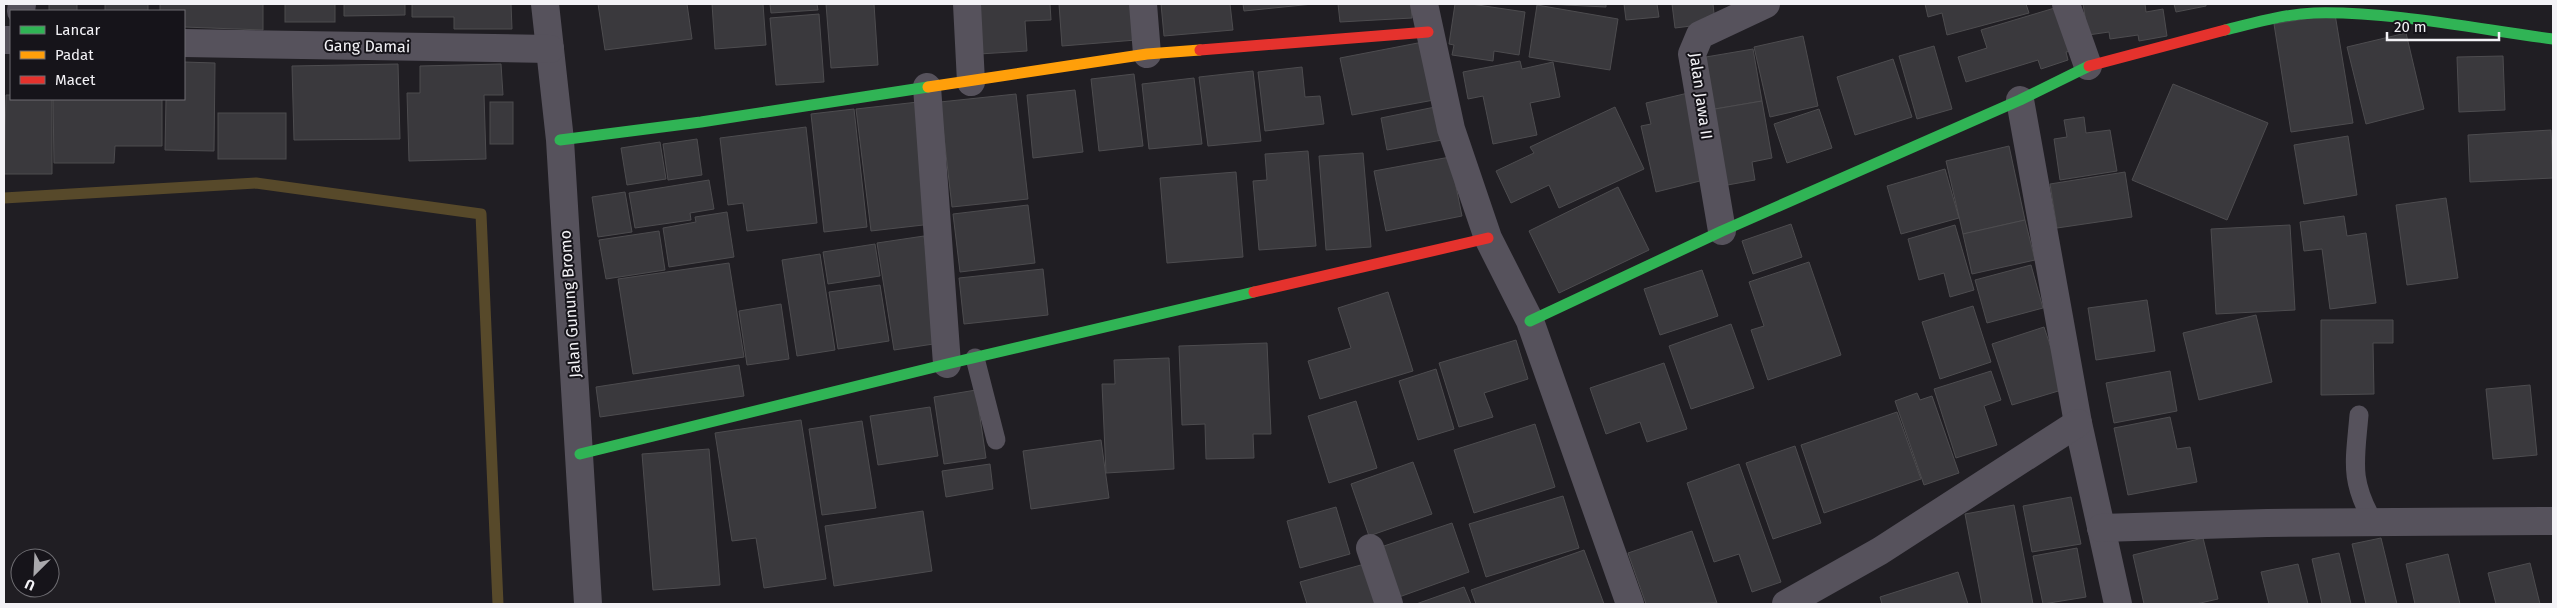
<svg xmlns="http://www.w3.org/2000/svg" width="2557" height="608" font-family="'Fira Sans',sans-serif">
<style>
.lines{fill:none;stroke-linecap:round;stroke-linejoin:round}
.stream{stroke:#57492a;stroke-width:11}
.building{fill:#3a393d;stroke:#4d4c4f}
.lane{stroke:#56525c;stroke-width:19}
.street{stroke:#56525c;stroke-width:28}
.fast{stroke:#30b455;stroke-width:11}
.slow{stroke:#ff9f0a;stroke-width:11}
.jam{stroke:#e5322d;stroke-width:11}
.labels{text-anchor:middle;dominant-baseline:central;stroke-width:4;stroke-linejoin:round;paint-order:stroke}
.street-label{font-size:16px;fill:#f3f2f6;stroke:#16141a}
</style>
<rect width="100%" height="100%" fill="#201e23"/>
<g class="lines">
<polyline class="stream" points="4,198 256,183 481,214 498,604"/>
</g>
<g class="building">
<rect x="49" y="4" width="28" height="7"/>
<rect x="105" y="4" width="43" height="7"/>
<polygon points="160,4 263,4 263,30 184,27 184,11 160,11"/>
<rect x="285" y="4" width="50" height="18"/>
<polygon points="344,4 405,4 405,15 344,16"/>
<polygon points="412,4 511,4 512,29 454,29 454,17 412,17"/>
<polygon points="598,4 687,4 692,39 605,50"/>
<polygon points="712,4 763,4 766,45 715,49"/>
<polygon points="770,4 817,4 818,10 771,13"/>
<polygon points="826,4 874,4 878,65 831,68"/>
<polygon points="976,4 1050,4 1051,20 1025,21 1027,51 979,54"/>
<polygon points="1059,4 1134,4 1136,40 1062,46"/>
<polygon points="1161,4 1230,4 1233,30 1164,36"/>
<polygon points="1243,4 1313,4 1244,11"/>
<polygon points="1338,4 1411,4 1412,18 1340,22"/>
<polygon points="1455,4 1471,4 1525,12 1519,55 1494,51 1493,61 1452,55 1454,45 1449,44"/>
<polygon points="1545,4 1606,4 1606,7"/>
<polygon points="1624,4 1657,4 1659,17 1626,20"/>
<polygon points="1672,4 1713,4 1715,23 1675,28"/>
<polygon points="1925,4 2026,4 2029,13 1947,35 1942,13 1928,17"/>
<polygon points="2083,4 2145,4 2146,12 2163,9 2167,36 2139,41 2138,35 2110,39 2109,32 2088,35"/>
<polygon points="2174,4 2206,4 2206,6 2176,12"/>
<polygon points="1537,5 1618,19 1610,70 1529,57"/>
<polygon points="2058,7 2071,51 2066,52 2068,60 2041,69 2038,60 1966,82 1958,57 1987,48 1981,30"/>
<polygon points="819,14 824,82 776,85 770,18"/>
<polygon points="2335,14 2353,123 2291,132 2274,24"/>
<polygon points="2406,33 2424,109 2366,124 2347,47"/>
<polygon points="1803,36 1818,106 1770,117 1754,47"/>
<polygon points="1423,42 1434,100 1352,115 1340,58"/>
<polygon points="1934,46 1952,109 1917,119 1899,56"/>
<polygon points="1753,49 1762,101 1709,110 1700,58"/>
<polygon points="2503,56 2505,110 2459,112 2457,57"/>
<polygon points="1893,59 1912,117 1855,135 1837,77"/>
<polygon points="1520,61 1522,69 1553,62 1560,97 1530,103 1537,135 1493,144 1483,96 1468,99 1463,72"/>
<polygon points="184,62 215,63 214,151 165,150 166,99 184,99"/>
<polygon points="398,64 400,139 294,140 292,66"/>
<polygon points="501,64 503,95 484,95 486,159 409,161 407,93 420,93 420,66"/>
<polygon points="1302,67 1305,97 1320,96 1324,124 1265,131 1258,72"/>
<polygon points="1253,71 1261,141 1208,146 1199,77"/>
<polygon points="1134,74 1143,146 1099,151 1091,79"/>
<polygon points="1194,78 1202,144 1149,149 1142,84"/>
<polygon points="2173,84 2268,123 2227,220 2132,180"/>
<polygon points="1075,90 1083,152 1033,158 1027,95"/>
<polygon points="1688,93 1708,179 1656,192 1641,126 1651,124 1646,103"/>
<polygon points="1016,94 1028,199 952,207 940,102"/>
<polygon points="6,95 11,95 11,99 52,99 52,174 4,174"/>
<polygon points="53,99 162,99 162,146 115,146 114,163 54,163"/>
<polygon points="1762,101 1772,158 1752,162 1755,180 1722,186 1709,110"/>
<rect x="490" y="102" width="23" height="42"/>
<polygon points="918,102 932,224 871,231 856,109"/>
<polygon points="1435,107 1442,140 1387,150 1381,118"/>
<polygon points="1615,107 1644,169 1559,208 1549,185 1511,203 1496,171 1534,153 1530,147"/>
<polygon points="854,109 867,227 824,232 811,114"/>
<polygon points="1819,109 1832,148 1787,163 1774,124"/>
<rect x="218" y="113" width="68" height="46"/>
<polygon points="2084,117 2086,133 2110,130 2117,171 2060,180 2054,139 2067,137 2064,120"/>
<polygon points="806,127 817,223 747,231 743,203 728,205 720,138"/>
<polygon points="2551,130 2553,178 2470,182 2468,135"/>
<polygon points="2348,136 2357,195 2304,204 2294,145"/>
<polygon points="697,139 702,175 668,180 663,144"/>
<polygon points="660,142 666,179 627,185 621,148"/>
<polygon points="2009,146 2025,220 1963,234 1946,161"/>
<polygon points="1308,151 1316,246 1259,250 1253,181 1267,180 1265,154"/>
<polygon points="1363,153 1371,247 1326,250 1319,156"/>
<polygon points="1450,157 1462,216 1386,231 1374,171"/>
<polygon points="1945,169 1959,218 1901,234 1887,186"/>
<polygon points="1236,172 1243,257 1167,263 1160,178"/>
<polygon points="2125,172 2132,217 2057,228 2050,184"/>
<polygon points="709,180 714,209 690,213 691,220 635,228 629,193"/>
<polygon points="1618,187 1649,250 1559,293 1529,231"/>
<polygon points="625,192 632,232 598,237 592,197"/>
<polygon points="2446,198 2458,278 2407,285 2396,205"/>
<polygon points="1028,205 1035,263 960,272 953,214"/>
<polygon points="727,212 734,257 669,267 663,228 696,222 695,217"/>
<polygon points="2344,216 2347,236 2366,233 2376,303 2330,309 2322,249 2304,251 2300,222"/>
<polygon points="2025,220 2035,260 1972,274 1963,234"/>
<polygon points="1791,224 1802,257 1753,274 1742,241"/>
<polygon points="1955,225 1974,290 1950,297 1944,273 1919,280 1908,239"/>
<polygon points="2290,225 2295,310 2216,314 2211,229"/>
<polygon points="659,231 665,270 606,279 599,240"/>
<polygon points="924,236 940,343 894,350 877,243"/>
<polygon points="875,244 880,276 828,284 823,252"/>
<polygon points="820,254 835,350 797,356 782,260"/>
<polygon points="1809,262 1841,355 1768,380 1751,330 1764,326 1749,282"/>
<polygon points="729,263 744,357 633,374 618,279"/>
<polygon points="2031,265 2043,308 1987,323 1975,280"/>
<polygon points="1043,269 1048,315 964,324 959,278"/>
<polygon points="1702,270 1718,316 1660,335 1644,289"/>
<polygon points="880,285 889,341 838,349 829,292"/>
<polygon points="1388,292 1413,371 1320,399 1308,361 1351,348 1338,308"/>
<polygon points="2147,300 2155,351 2096,360 2088,308"/>
<polygon points="781,304 789,359 747,365 739,311"/>
<polygon points="1973,306 1991,362 1940,379 1922,322"/>
<polygon points="2256,315 2272,382 2199,400 2183,333"/>
<polygon points="2321,320 2393,320 2393,343 2373,343 2374,394 2321,395"/>
<polygon points="1731,324 1754,388 1691,409 1669,346"/>
<polygon points="2044,327 2065,389 2012,405 1992,344"/>
<polygon points="1516,340 1528,379 1484,393 1493,417 1459,427 1439,363"/>
<polygon points="1267,343 1271,434 1253,434 1254,458 1206,459 1205,424 1182,425 1179,346"/>
<polygon points="1169,358 1174,469 1106,473 1102,384 1115,384 1114,360"/>
<polygon points="1664,363 1687,429 1647,442 1640,422 1606,434 1590,388"/>
<polygon points="739,365 744,396 600,417 596,387"/>
<polygon points="1436,369 1454,429 1418,440 1399,381"/>
<polygon points="1991,371 2001,400 1984,406 1997,445 1956,458 1934,389"/>
<polygon points="2170,371 2177,411 2114,423 2106,383"/>
<polygon points="2530,385 2537,455 2493,459 2486,389"/>
<polygon points="976,390 986,458 944,464 934,397"/>
<polygon points="1917,393 1920,400 1932,396 1959,473 1924,485 1895,401"/>
<polygon points="1356,401 1377,468 1329,483 1308,416"/>
<polygon points="930,407 938,456 878,465 870,416"/>
<polygon points="1897,412 1921,479 1824,513 1801,445"/>
<polygon points="2170,417 2177,449 2190,447 2197,482 2128,495 2114,428"/>
<polygon points="801,420 826,579 764,588 756,538 732,541 715,433"/>
<polygon points="862,421 876,508 822,515 809,429"/>
<polygon points="1535,424 1555,487 1474,513 1454,450"/>
<polygon points="1101,440 1109,498 1031,509 1023,451"/>
<polygon points="1795,446 1821,523 1773,539 1746,463"/>
<polygon points="709,449 720,585 653,590 642,454"/>
<polygon points="1413,462 1432,514 1369,536 1351,484"/>
<polygon points="990,464 993,489 946,497 942,471"/>
<polygon points="1739,464 1781,582 1752,592 1739,554 1714,562 1687,483"/>
<polygon points="1563,496 1579,548 1486,577 1469,524"/>
<polygon points="2071,497 2081,544 2032,552 2023,506"/>
<polygon points="2014,505 2033,604 1982,604 1965,514"/>
<polygon points="1336,507 1350,554 1300,568 1287,521"/>
<polygon points="923,511 932,571 834,586 825,526"/>
<polygon points="1452,523 1469,572 1399,597 1381,547"/>
<polygon points="1692,531 1717,603 1646,604 1628,553"/>
<polygon points="2203,538 2218,599 2196,604 2144,604 2133,555"/>
<polygon points="2381,538 2397,604 2366,604 2352,544"/>
<polygon points="2077,548 2086,597 2043,604 2033,556"/>
<polygon points="1584,550 1604,604 1476,604 1471,590"/>
<polygon points="2339,553 2351,604 2322,604 2312,559"/>
<polygon points="2448,554 2460,604 2415,604 2406,564"/>
<polygon points="1368,563 1381,604 1307,604 1300,582"/>
<polygon points="2530,563 2540,604 2496,604 2488,573"/>
<polygon points="2298,564 2308,604 2269,604 2261,572"/>
<polygon points="1958,572 1968,604 1882,604 1880,597"/>
<polygon points="1464,587 1471,604 1416,604"/>
</g>
<g class="lines">
<g class="lane">
<polyline points="975,358 996,440"/>
<path d="M2359,415c-4,47 -10,65 15,108"/>
</g>
<g class="street">
<polyline points="545,4 560,140 588,604"/>
<polyline points="967,4 971,82"/>
<polyline points="1143,4 1147,54"/>
<polyline points="1424,4 1451,129 1488,238 1530,321 1630,604"/>
<polyline points="2066,4 2088,66"/>
<polyline points="21,11 22,4"/>
<polyline points="4,40 11,40"/>
<polyline points="184,43 550,49"/>
<polyline points="927,87 947,364"/>
<polyline points="2020,100 2078,423 2118,604"/>
<polyline points="1722,231 1692,54 1700,35 1766,4"/>
<polyline points="2101,528 2267,523 2553,521"/>
<polyline points="1370,548 1389,604"/>
<polyline points="1786,604 1880,551 2078,423"/>
</g>
<g class="fast">
<path d="M2225,30c29,-7 59,-16 89,-17 76,-2 163,16 239,26"/>
<polyline points="560,140 701,122 928,87"/>
<polyline points="1530,321 1722,231 2020,100 2089,66"/>
<polyline points="580,454 947,364 1254,292"/>
</g>
<polyline class="slow" points="928,87 1147,54 1200,50"/>
<g class="jam">
<polyline points="1200,50 1428,32"/>
<polyline points="2089,66 2225,30"/>
<polyline points="1254,292 1488,238"/>
</g>
</g>
<g class="labels">
<g class="street-label">
<text transform="translate(367 46) rotate(1)">Gang Damai</text>
<text transform="translate(1701 96) rotate(82)">Jalan Jawa II</text>
<text transform="translate(570 304) rotate(-94)">Jalan Gunung Bromo</text>
</g>
</g>
<rect width="2557" height="608" fill="none" stroke="#f3f2f6" stroke-width="10"/>
<rect x="10" y="10" width="175" height="90" fill="#16141a" stroke="#6e6d72"/>
<rect x="20" y="26" width="25" height="8" fill="#30b455" stroke="#6e6d72"/>
<text x="55" y="35" font-size="15" fill="#f3f2f6">Lancar</text>
<rect x="20" y="51" width="25" height="8" fill="#ff9f0a" stroke="#6e6d72"/>
<text x="55" y="60" font-size="15" fill="#f3f2f6">Padat</text>
<rect x="20" y="76" width="25" height="8" fill="#e5322d" stroke="#6e6d72"/>
<text x="55" y="85" font-size="15" fill="#f3f2f6">Macet</text>
<g transform="translate(35 573) rotate(204)"><circle r="24" fill="#16141a" stroke="#6e6d72"/>
<path d="M0-4L9 19L0 12L-9 19Z" fill="#a9a8ac"/>
<text y="-8" font-size="14" font-weight="bold" text-anchor="middle" fill="#f3f2f6">U</text>
</g>
<path d="M2387 32v8h112v-8" fill="none" stroke="#f3f2f6" stroke-width="2.5"/>
<text x="2394" y="32" font-size="15" fill="#f3f2f6" stroke="#16141a" stroke-width="4" paint-order="stroke">20 m</text>
</svg>
